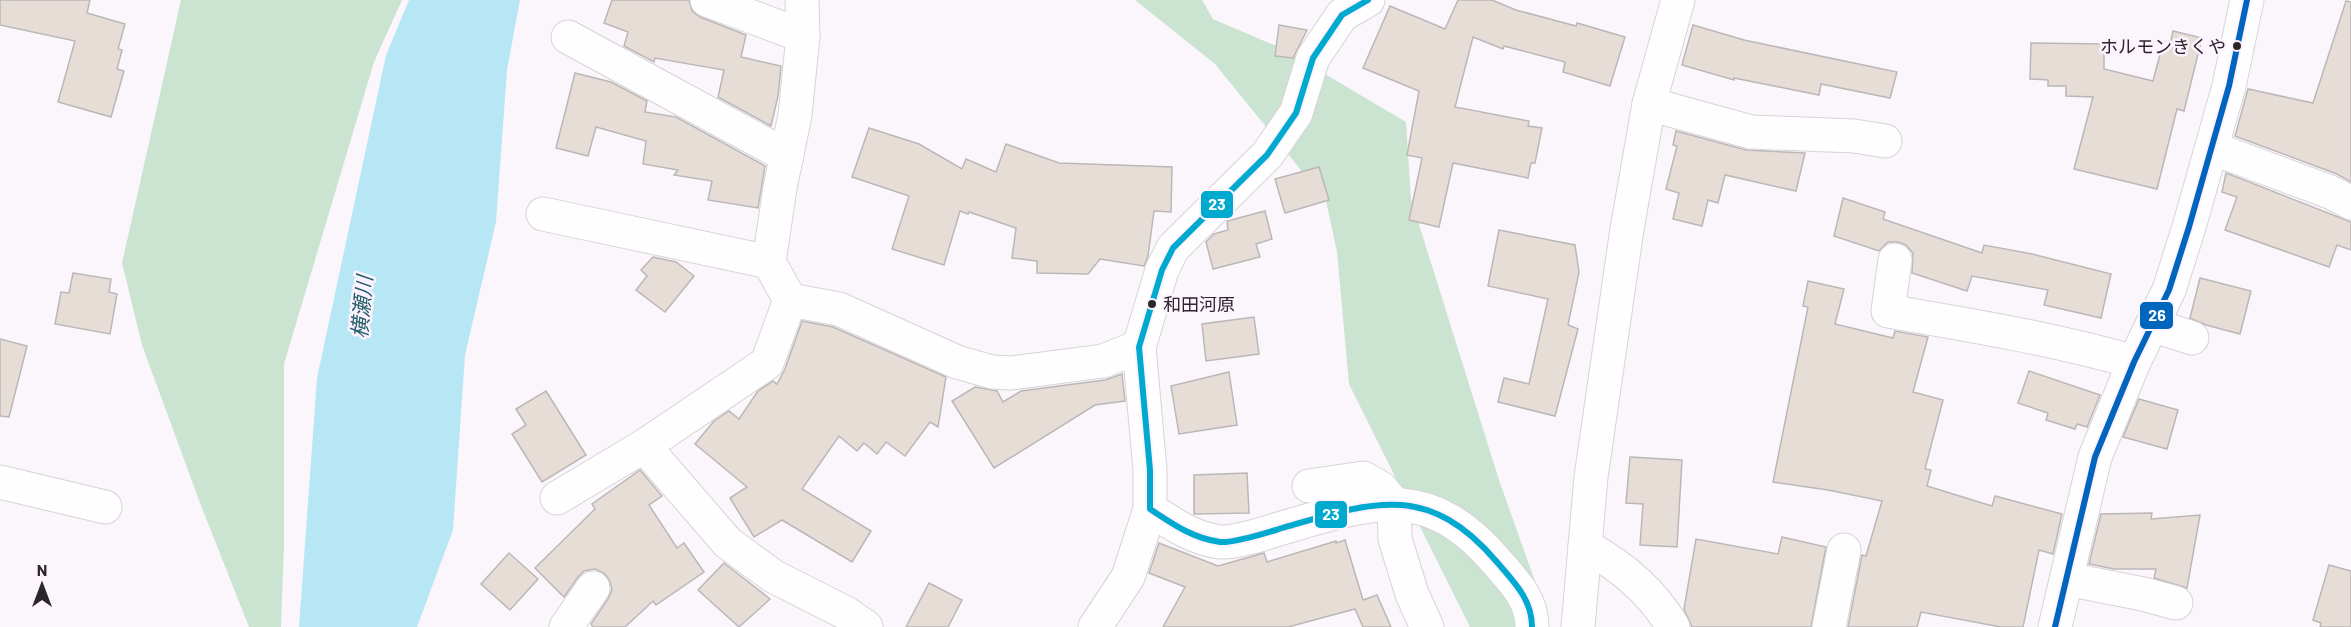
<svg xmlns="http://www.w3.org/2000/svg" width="2351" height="627" font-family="Barlow,'Noto Sans JP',sans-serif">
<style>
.forest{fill:#cbe4d2}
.water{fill:#b7e7f5}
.building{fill:#e7ddd7;stroke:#bbb7b8;stroke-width:1.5}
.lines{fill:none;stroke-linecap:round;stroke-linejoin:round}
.minor-casing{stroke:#d7d3d7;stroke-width:35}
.minor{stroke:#fefefe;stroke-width:33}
.bus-1-casing{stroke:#fdf3fe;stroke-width:10}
.bus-2-casing{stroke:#fdf3fe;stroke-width:10}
.bus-1{stroke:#00a9ce;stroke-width:6}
.bus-2{stroke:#0065bd;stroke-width:6}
.bus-dot{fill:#2a262a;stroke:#fdf3fe;stroke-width:2}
.labels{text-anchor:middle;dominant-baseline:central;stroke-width:5;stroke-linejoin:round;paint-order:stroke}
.bus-label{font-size:18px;fill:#2a262a;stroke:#fdf3fe;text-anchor:end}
.water-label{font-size:21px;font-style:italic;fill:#255f6b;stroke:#fdf3fe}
.line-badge{stroke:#fdf3fe;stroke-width:2}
.badge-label{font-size:16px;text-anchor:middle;font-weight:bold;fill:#fff}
</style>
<rect width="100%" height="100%" fill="#fbf6fb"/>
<g class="forest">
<polygon points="181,0 402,0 374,62 284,364 284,545 281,627 249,627 200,503 142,345 122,263"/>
<polygon points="1135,0 1202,0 1213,19 1281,48 1406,122 1411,199 1499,480 1536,584 1516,627 1470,627 1349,384 1337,252 1326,201 1215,64"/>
</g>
<polygon class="water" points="409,0 520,0 507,70 496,222 465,355 453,530 417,627 299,627 317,378 386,55"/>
<g class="building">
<polygon points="0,0 90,0 87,13 125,24 118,49 122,50 117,69 124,71 111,117 58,102 75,41 0,25"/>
<polygon points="612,0 689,0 692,11 700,17 746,35 741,57 781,66 778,96 771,126 718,97 724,70 655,58 654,62 624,46 628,32 604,23"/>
<polygon points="1458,0 1492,0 1516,10 1576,26 1577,23 1625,37 1610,86 1563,72 1565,62 1504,46 1503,49 1473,37 1455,107 1529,121 1528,126 1542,128 1535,163 1531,163 1528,178 1453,163 1439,227 1409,220 1422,158 1407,155 1419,91 1363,68 1390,6 1445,29"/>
<polygon points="2346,1 2351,2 2351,182 2337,174 2235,136 2248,89 2313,103"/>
<polygon points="1279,25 1307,30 1293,58 1275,56"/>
<polygon points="1693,25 1744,40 1897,72 1890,98 1821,84 1819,95 1734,78 1734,80 1682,65"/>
<polygon points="2173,31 2202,38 2184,111 2177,109 2157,189 2074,169 2093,97 2066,96 2066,86 2048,86 2048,80 2030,79 2031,43 2104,44 2104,69 2153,81 2162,47 2169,49"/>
<polygon points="575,73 611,82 647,101 645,112 676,117 765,166 758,208 708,200 712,181 674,175 678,170 643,164 646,141 596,127 588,156 556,148"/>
<polygon points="869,128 919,144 962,169 966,159 996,172 1006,144 1059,163 1172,167 1171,212 1154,211 1148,256 1144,266 1100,259 1088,274 1037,273 1037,261 1012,258 1016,228 969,212 968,214 960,211 944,265 892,249 909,196 852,177"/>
<polygon points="1676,131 1746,150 1805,153 1796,191 1725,175 1718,203 1708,200 1702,226 1673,219 1679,193 1666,189 1677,146 1673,145"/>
<polygon points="1319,167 1329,200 1285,213 1275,179"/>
<polygon points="2226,173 2351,222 2351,250 2337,245 2329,267 2225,230 2237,197 2222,192"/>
<polygon points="1843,198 1885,212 1883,219 1982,253 1984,245 2032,254 2111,274 2101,318 2044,305 2048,290 1972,276 1967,291 1912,273 1913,253 1906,245 1898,242 1888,242 1879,251 1834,236"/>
<polygon points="1265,211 1272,239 1256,244 1260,257 1213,269 1206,242 1214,234 1228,230 1227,221"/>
<polygon points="1499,230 1575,245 1579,272 1568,325 1578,329 1555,416 1498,402 1504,378 1529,384 1548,299 1488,286"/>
<polygon points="653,257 676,262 694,276 665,312 636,290 647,276 641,270"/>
<polygon points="73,273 111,279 109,292 117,294 110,334 55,324 61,292 69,293"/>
<polygon points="2200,278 2251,291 2240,334 2206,325 2190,318"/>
<polygon points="1808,281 1844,289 1835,324 1893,338 1895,331 1928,337 1913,392 1943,400 1925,469 1931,470 1927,486 1992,506 1995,496 2062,514 2053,554 2039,550 2023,627 2001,627 1921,612 1917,627 1848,627 1862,555 1866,556 1882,501 1828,490 1773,482 1808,307 1803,306"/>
<polygon points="1254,317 1259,354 1206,361 1202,324"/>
<polygon points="802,321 833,327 946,377 938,427 930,422 905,456 886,442 877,454 864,443 857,451 839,436 802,489 871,531 852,562 782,520 754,537 730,498 747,487 695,444 714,421 729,411 739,419 758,391 773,381 777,384 785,369"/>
<polygon points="0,339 27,346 9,417 0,416"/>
<polygon points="2029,371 2100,395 2087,427 2077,424 2075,429 2046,420 2048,413 2018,403"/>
<polygon points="1229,372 1237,425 1179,434 1171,386"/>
<polygon points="1122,374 1125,401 1095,405 994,468 952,401 975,387 997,391 1003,402 1021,391 1105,380"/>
<polygon points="546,391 586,455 542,482 512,434 526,425 516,409"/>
<polygon points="2139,399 2178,410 2167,449 2123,437"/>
<polygon points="1630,457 1682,460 1677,547 1640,545 1643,504 1626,503"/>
<polygon points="640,470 662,496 649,505 677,548 684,543 704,572 656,605 653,601 625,627 593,627 591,624 608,599 612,590 610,581 604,573 595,569 584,571 578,577 564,597 535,568 595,509 592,504"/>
<polygon points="1247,473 1249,513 1194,514 1194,475"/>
<polygon points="2152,513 2151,519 2200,515 2187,588 2154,578 2156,569 2114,569 2089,564 2101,514"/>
<polygon points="1782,537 1826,547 1811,627 1692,627 1684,609 1696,539 1778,554"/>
<polygon points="1345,540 1363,600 1377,595 1391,627 1363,627 1355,609 1288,627 1163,627 1185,587 1149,573 1159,543 1218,566 1264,553 1267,562 1336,541 1336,543"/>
<polygon points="509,553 538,579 510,610 481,584"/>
<polygon points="724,563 770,599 739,627 698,590"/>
<polygon points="2329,565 2351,571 2351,627 2320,627 2321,623 2313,620"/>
<polygon points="929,583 962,600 948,627 906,627"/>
</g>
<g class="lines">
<defs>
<g id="minor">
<polyline points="707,0 803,36"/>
<path d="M1368,0l-26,15 -29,43 -17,55 -29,42 -94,93 -11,22 -23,77 11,123v39c23,15 42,29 70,33 16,1 46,-9 62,-14 90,-26 145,-47 214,33 18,21 36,38 36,66"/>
<polyline points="568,37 787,156"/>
<polyline points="1649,104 1751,132 1854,136 1885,141"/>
<polyline points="2212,148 2330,192 2351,203"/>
<polyline points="543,214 769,262"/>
<path d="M1895,260l-7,51c82,14 166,28 246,51"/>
<polyline points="790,300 769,262 780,188 795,115 803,36 802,0"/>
<polyline points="2152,325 2192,338"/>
<polyline points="644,446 728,543 773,576 846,613 866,627"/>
<polyline points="0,482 105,507"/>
<polyline points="1309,486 1363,478 1381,488 1394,504 1395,539 1412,594 1427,627"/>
<polyline points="557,498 644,446 767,363 790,300 839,309 957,362 992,372 1011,373 1103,361 1139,347"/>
<path d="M1585,546c37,20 67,45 88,81"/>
<polyline points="2067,579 2143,594 2176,603"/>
<polyline points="566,627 593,588"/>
<polyline points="1095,627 1128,577 1150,509"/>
<polyline points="1578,627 1591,477 1627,229 1649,104 1678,0"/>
<polyline points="1829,627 1844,550"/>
<polyline points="2055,627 2095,457 2134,362 2169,290 2189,227 2229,86 2247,0"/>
</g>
</defs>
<use href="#minor" class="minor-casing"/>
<use href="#minor" class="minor"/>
<defs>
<path id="bus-1" d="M1368,0l-26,15 -29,43 -17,55 -29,42 -94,93 -11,22 -23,77 11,123v39c23,15 42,29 70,33 16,1 46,-9 62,-14 90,-26 145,-47 214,33 18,21 36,38 36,66"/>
<polyline id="bus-2" points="2055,627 2095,457 2134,362 2169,290 2189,227 2229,86 2247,0"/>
</defs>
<use href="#bus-1" class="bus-1-casing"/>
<use href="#bus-2" class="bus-2-casing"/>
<use href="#bus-1" class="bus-1"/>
<use href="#bus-2" class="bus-2"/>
</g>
<g class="bus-dot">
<circle cx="2237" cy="46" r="5"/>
<circle cx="1152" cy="304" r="5"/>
</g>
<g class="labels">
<g class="bus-label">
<text x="2226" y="46">ホルモンきくや</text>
<text x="1163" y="304" text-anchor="start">和田河原</text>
</g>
<g class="water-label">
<text transform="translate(361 307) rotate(-85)">横瀬川</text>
</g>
</g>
<g class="line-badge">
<rect x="1200" y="190" width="34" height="29" rx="6" fill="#00a9ce"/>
<rect x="2139" y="301" width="35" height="29" rx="6" fill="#0065bd"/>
<rect x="1314" y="500" width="34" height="29" rx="6" fill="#00a9ce"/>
</g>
<g class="badge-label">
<text x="1217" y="210">23</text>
<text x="2157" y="321">26</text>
<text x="1331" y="520">23</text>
</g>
<g transform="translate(42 585)" stroke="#fdf3fe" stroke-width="4.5" paint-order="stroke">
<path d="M0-4.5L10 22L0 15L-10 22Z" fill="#2a262a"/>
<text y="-9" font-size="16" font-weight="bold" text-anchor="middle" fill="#2a262a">N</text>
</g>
</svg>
